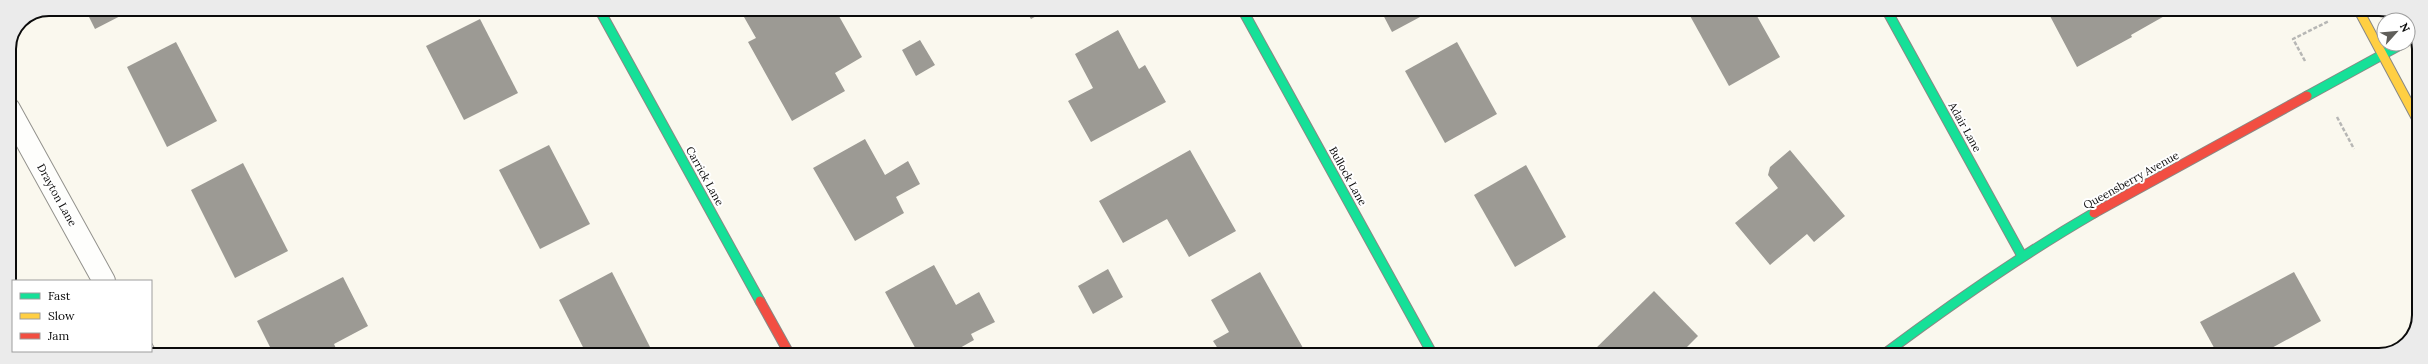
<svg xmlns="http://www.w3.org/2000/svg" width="2428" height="364" font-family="Lora,serif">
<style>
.building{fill:#9c9a94}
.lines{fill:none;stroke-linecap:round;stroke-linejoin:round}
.street-casing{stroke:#93928d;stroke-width:24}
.fast-casing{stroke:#898884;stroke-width:11}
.slow-casing{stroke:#898884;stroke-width:11}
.jam-casing{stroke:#898884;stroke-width:11}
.path{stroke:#b7b7b5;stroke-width:2.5;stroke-dasharray:4 2;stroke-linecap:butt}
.street{stroke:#fefefc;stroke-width:22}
.fast{stroke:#16e098;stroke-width:9}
.slow{stroke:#ffcf43;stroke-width:9}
.jam{stroke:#f24e42;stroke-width:9}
.labels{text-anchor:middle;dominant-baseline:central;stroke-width:4;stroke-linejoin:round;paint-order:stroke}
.street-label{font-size:11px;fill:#0b0b0b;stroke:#fff}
.rim{fill:none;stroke:#0b0b0b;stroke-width:2}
</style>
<rect width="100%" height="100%" fill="#faf8ee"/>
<g class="building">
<polygon points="85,9 134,9 95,29"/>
<polygon points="370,9 381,9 372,13"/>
<polygon points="758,9 835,9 862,57 835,73 845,91 792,121 748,42 756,38 744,17"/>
<polygon points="1025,9 1049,9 1031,19"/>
<polygon points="1380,9 1435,9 1392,32"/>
<polygon points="1697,9 1753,9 1780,57 1729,86 1689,14"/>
<polygon points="2063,9 2165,9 2168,14 2131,35 2132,37 2077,67 2050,16"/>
<polygon points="480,19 518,93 464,120 426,46"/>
<polygon points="1118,30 1139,69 1145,65 1166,102 1091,142 1068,101 1093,88 1075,54"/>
<polygon points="920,40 935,65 916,76 902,50"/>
<polygon points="176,42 217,121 167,147 127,67"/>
<polygon points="1457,42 1497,114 1445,143 1405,71"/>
<polygon points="865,139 885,175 908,161 920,184 896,197 904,213 855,241 813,168"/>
<polygon points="549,145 590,224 540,249 499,170"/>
<polygon points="1190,150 1236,231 1189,257 1167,219 1123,243 1099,201"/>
<polygon points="1790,150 1845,216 1814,242 1807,234 1770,265 1735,223 1778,188 1768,175 1770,167"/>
<polygon points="243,163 288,251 235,278 191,190"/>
<polygon points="1526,165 1566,237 1515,267 1474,195"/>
<polygon points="934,265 956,305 979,292 995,322 971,334 974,340 951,353 952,355 919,355 885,292"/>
<polygon points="1108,269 1123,297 1093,314 1078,286"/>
<polygon points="612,272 650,347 635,355 587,355 559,300"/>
<polygon points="1260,272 1307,355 1222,355 1213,341 1229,332 1211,300"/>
<polygon points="2294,272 2321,321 2259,355 2218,355 2200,322"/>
<polygon points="343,277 368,326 334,344 339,355 274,355 257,321"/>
<polygon points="1654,291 1698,336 1679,355 1589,355"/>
</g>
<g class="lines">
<defs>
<g id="street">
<polyline points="9,109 104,281"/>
<polyline points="143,351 145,355"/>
</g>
<g id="fast">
<polyline points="599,9 760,301"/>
<polyline points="1242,9 1433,355"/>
<polyline points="1886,9 2022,256"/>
<polyline points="2307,96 2402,44"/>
<path d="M1883,355c68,-51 137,-99 211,-142"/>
</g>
<polyline id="slow" points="2358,9 2419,123"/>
<g id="jam">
<polyline points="2094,213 2307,96"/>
<polyline points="760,301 790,355"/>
</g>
</defs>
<use href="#street" class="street-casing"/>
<use href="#fast" class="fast-casing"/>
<use href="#slow" class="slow-casing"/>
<use href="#jam" class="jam-casing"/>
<g class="path">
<polyline points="2305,61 2293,39 2329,21"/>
<polyline points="2337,117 2354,149"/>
</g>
<use href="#street" class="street"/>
<use href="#fast" class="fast"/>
<use href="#slow" class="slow"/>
<use href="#jam" class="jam"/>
</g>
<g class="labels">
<g class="street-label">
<text transform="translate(1965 127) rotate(61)">Adair Lane</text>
<text transform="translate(705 176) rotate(61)">Carrick Lane</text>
<text transform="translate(1348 176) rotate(61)">Bullock Lane</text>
<text transform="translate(2131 180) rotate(-29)">Queensberry Avenue</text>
<text transform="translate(57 195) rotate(61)">Drayton Lane</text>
</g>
</g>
<path d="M0 0H2428V364H0ZM49 16H2379A33 33 0 0 1 2412 49V315A33 33 0 0 1 2379 348H49A33 33 0 0 1 16 315V49A33 33 0 0 1 49 16Z" fill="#ebebeb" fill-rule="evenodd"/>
<path class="rim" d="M49 16H2379A33 33 0 0 1 2412 49V315A33 33 0 0 1 2379 348H49A33 33 0 0 1 16 315V49A33 33 0 0 1 49 16Z"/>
<rect x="12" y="280" width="140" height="72" fill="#ffffff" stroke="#9d9d9d"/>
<rect x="20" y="293" width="20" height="6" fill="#16e098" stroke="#9d9d9d"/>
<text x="48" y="300" font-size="12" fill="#0b0b0b">Fast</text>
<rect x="20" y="313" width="20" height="6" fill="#ffcf43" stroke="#9d9d9d"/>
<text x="48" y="320" font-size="12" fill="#0b0b0b">Slow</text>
<rect x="20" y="333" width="20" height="6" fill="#f24e42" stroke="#9d9d9d"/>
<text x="48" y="340" font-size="12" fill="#0b0b0b">Jam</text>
<g transform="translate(2396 32) rotate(63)"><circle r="19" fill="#ffffff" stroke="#9d9d9d"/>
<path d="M0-3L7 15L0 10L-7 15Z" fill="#5f5e5a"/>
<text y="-6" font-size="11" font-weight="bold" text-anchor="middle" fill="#0b0b0b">N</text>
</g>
</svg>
